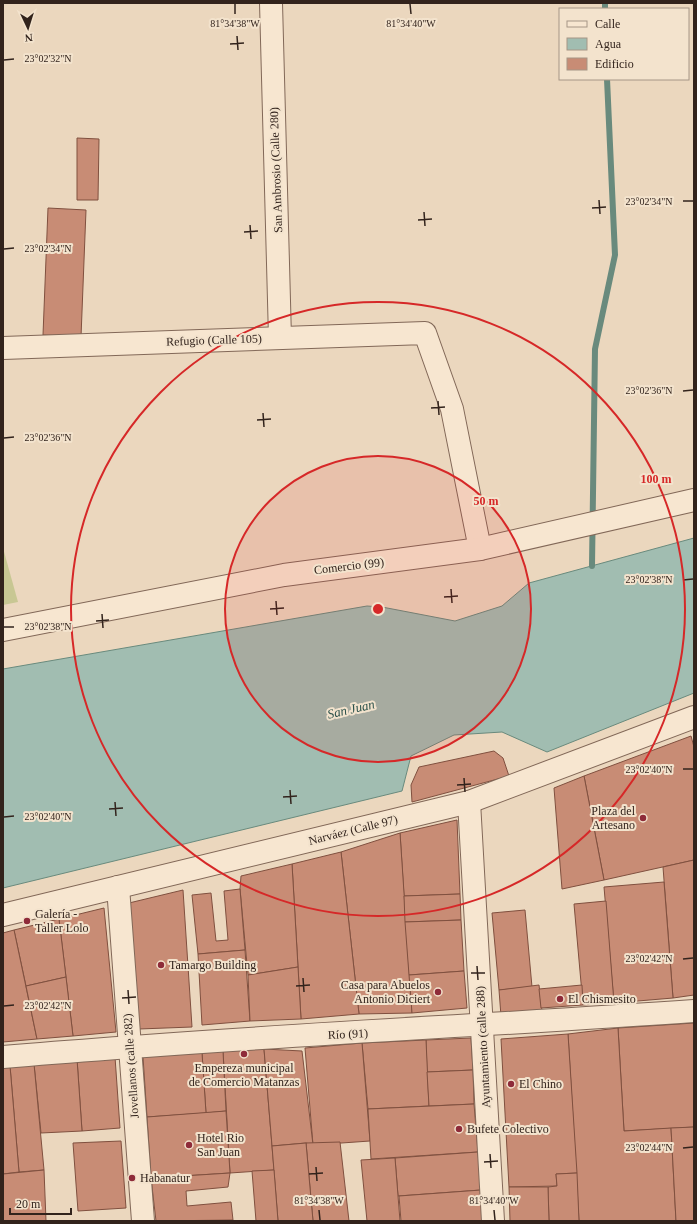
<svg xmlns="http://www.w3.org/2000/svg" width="697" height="1224" font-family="Georgia,serif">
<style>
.green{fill:#c8c793}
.water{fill:#a1bdb1;stroke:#698a7d}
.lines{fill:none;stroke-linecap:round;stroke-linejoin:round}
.stream{stroke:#698a7d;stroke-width:6}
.building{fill:#c88c75;stroke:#80503f}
.minor-casing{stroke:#826858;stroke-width:24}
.minor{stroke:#f7e6d0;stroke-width:22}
.ticks{fill:none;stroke:#32231c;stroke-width:1.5}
.ring{fill:none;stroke:#d62828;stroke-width:2}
.poi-dot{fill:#8e2b39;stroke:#f3e3cd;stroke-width:1.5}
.labels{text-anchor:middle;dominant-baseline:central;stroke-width:4;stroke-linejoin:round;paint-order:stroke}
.street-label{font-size:12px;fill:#32231c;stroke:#f3e3cd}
.poi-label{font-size:12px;fill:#32231c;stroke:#f3e3cd;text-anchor:start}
.water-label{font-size:13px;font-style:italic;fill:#2b514a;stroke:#f3e3cd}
.ticks-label{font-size:10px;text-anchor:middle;fill:#32231c;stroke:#f3e3cd;stroke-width:4;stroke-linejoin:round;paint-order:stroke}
.centre{fill:#d62828;stroke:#f3e3cd;stroke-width:2}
.ring-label{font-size:12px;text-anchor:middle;font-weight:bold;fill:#d62828;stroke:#f3e3cd;stroke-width:4;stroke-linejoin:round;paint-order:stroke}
</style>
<rect width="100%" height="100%" fill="#ebd7be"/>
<polygon class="green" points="3,548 18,602 3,605"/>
<polygon class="water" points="694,538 694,693 547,752 502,732 454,735 411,756 402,791 3,888 3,669 367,606 382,607 455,621 502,606 529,583"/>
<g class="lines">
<g class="stream">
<polyline points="605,3 605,9"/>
<polyline points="592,566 595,349 615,255 607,79"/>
</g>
</g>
<g class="building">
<polygon points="77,138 99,139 98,200 77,200"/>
<polygon points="48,208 86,210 81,337 43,335"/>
<polygon points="691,736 694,747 694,860 604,880 584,776"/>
<polygon points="494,751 503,758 509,776 412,802 411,785 419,767"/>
<polygon points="584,776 604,880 562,889 554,788"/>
<polygon points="457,820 460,894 404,896 400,833"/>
<polygon points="400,833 412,1013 359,1014 341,852"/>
<polygon points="341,852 359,1014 301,1019 292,864"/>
<polygon points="694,860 694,995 673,998 663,867"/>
<polygon points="292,864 298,967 248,975 240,889 241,876"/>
<polygon points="664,882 673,998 614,1003 604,887"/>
<polygon points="240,889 245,950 198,954 192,895 211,893 216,941 228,940 224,891"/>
<polygon points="183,890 192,1027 139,1029 129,903"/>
<polygon points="460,894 461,920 405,922 404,896"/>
<polygon points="606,901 614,1003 583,1005 574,904"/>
<polygon points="104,908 116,1032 73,1036 59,919"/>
<polygon points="525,910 532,987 499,990 492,913"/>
<polygon points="59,919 66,977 26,986 14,930"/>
<polygon points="461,920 464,971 409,975 405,922"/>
<polygon points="14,930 37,1039 3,1042 3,933"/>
<polygon points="245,950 250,1021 202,1025 198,954"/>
<polygon points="298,967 301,1019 250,1021 248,975"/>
<polygon points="464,971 467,1008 412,1013 409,975"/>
<polygon points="66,977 73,1036 37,1039 26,986"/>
<polygon points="539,985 542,1011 501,1016 499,990"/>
<polygon points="582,985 583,1005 541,1008 539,989"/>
<polygon points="694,1023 694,1127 624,1131 618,1028"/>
<polygon points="618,1028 624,1131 671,1128 676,1221 579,1221 568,1034"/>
<polygon points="568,1034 577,1173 556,1174 557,1186 509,1187 501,1039"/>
<polygon points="471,1038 473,1070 427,1072 426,1040"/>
<polygon points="426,1040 429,1106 368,1109 362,1043"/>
<polygon points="362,1043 370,1141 313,1145 305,1048"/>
<polygon points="264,1049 274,1170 230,1173 223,1051"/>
<polygon points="264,1049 302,1051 313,1145 306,1143 272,1146"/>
<polygon points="223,1051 226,1111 206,1113 202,1053"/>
<polygon points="202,1053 206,1113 147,1117 143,1057"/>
<polygon points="115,1057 120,1128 82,1131 77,1059"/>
<polygon points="77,1059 82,1131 41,1133 34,1064"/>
<polygon points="34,1064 44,1170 19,1172 10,1066"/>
<polygon points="10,1066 19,1172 3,1174 3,1067"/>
<polygon points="473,1070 474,1104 429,1106 427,1072"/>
<polygon points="474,1104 478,1152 371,1159 368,1109"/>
<polygon points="226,1111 230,1173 151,1178 147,1117"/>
<polygon points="694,1127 694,1221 676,1221 671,1128"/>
<polygon points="121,1141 126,1208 78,1211 73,1143"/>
<polygon points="340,1142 349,1221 313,1221 306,1143"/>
<polygon points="306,1143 313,1221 278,1221 272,1146"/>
<polygon points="478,1152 481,1190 398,1196 395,1158"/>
<polygon points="395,1158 400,1221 367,1221 361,1160"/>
<polygon points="44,1170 46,1221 3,1221 3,1174"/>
<polygon points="274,1170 278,1221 256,1221 252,1171"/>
<polygon points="230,1173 228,1187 186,1191 187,1206 231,1202 233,1220 156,1221 151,1178"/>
<polygon points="577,1173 579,1221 549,1221 548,1187 557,1186 556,1174"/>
<polygon points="509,1187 548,1187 549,1221 510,1221"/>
<polygon points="481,1190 483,1221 401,1221 399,1196"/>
</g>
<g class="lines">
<defs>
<g id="minor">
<polyline points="271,3 280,338"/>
<polyline points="3,348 425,333 452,409 480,549"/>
<polyline points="3,630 284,575 480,549 694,500"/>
<polyline points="469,802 493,1221"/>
<polyline points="118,887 143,1221"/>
<polyline points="3,915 469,802 694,717"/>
<path d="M3,1057c230,-20 461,-30 691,-46"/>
</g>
</defs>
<use href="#minor" class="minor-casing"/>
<use href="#minor" class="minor"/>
</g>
<path class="ticks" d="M235,4v10M410,4l1,10M237,36l1,14M230,44l14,-1M4,60l10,-1M599,200l1,14M683,201h10M592,208l14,-1M424,212l1,14M418,220l14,-1M250,225l1,14M244,232l14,-1M4,249l10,-1M683,391l10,-1M438,401l1,14M431,408l14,-1M263,413l1,14M257,420l14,-1M4,438l10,-1M683,580l10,-1M451,589l1,14M444,597l14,-1M276,601l1,14M270,609l14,-1M102,614l1,14M96,621l13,-1M4,627h10M683,769h10M464,778l1,14M457,785l14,-1M290,790l1,14M283,797l14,-1M115,802l1,14M109,809l14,-1M4,817l10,-1M683,959l10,-1M477,966l1,14M471,973h14M303,978l1,14M296,986l14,-1M128,990l1,14M122,998l14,-1M4,1006l10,-1M683,1148l10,-1M490,1154l1,14M484,1162l14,-1M316,1167l1,14M309,1174l14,-1M319,1210l1,10M494,1210l1,10"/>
<circle cx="378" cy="609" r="153" fill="#d62828" fill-opacity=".12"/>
<g class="ring">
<circle cx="378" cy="609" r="153"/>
<circle cx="378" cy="609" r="307"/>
</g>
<g class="poi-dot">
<circle cx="643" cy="818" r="4"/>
<circle cx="27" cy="921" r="4"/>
<circle cx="161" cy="965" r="4"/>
<circle cx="438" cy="992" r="4"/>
<circle cx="560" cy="999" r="4"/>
<circle cx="244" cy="1054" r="4"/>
<circle cx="511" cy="1084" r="4"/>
<circle cx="459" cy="1129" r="4"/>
<circle cx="189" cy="1145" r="4"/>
<circle cx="132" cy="1178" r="4"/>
</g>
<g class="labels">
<g class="street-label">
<text transform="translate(276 170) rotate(-92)">San Ambrosio (Calle 280)</text>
<text transform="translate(214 340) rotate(-2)">Refugio (Calle 105)</text>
<text transform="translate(349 566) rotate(-7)">Comercio (99)</text>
<text transform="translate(353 830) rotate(-14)">Narváez (Calle 97)</text>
<text transform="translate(348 1034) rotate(-3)">Río (91)</text>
<text transform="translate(483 1047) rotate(-93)">Ayuntamiento (calle 288)</text>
<text transform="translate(131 1066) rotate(-94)">Jovellanos (calle 282)</text>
</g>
<g class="poi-label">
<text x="635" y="811" text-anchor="end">Plaza del<tspan x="635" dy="14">Artesano</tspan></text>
<text x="35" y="914">Galería -<tspan x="35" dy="14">Taller Lolo</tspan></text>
<text x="169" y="965">Tamargo Building</text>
<text x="430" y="985" text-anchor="end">Casa para Abuelos<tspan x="430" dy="14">Antonio Diciert</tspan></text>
<text x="568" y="999">El Chismesito</text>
<text x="244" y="1068" text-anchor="middle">Empereza municipal<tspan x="244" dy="14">de Comercio Matanzas</tspan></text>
<text x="519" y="1084">El Chino</text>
<text x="467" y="1129">Bufete Colectivo</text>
<text x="197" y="1138">Hotel Rio<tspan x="197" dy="14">San Juan</tspan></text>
<text x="140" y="1178">Habanatur</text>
</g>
<g class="water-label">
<text transform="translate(351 709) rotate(-13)">San Juan</text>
</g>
</g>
<g class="ticks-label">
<text x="235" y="27">81°34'38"W</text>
<text x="411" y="27">81°34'40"W</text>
<text x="48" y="62">23°02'32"N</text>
<text x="649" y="205">23°02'34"N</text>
<text x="48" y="252">23°02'34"N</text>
<text x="649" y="394">23°02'36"N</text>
<text x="48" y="441">23°02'36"N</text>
<text x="649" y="583">23°02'38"N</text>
<text x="48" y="630">23°02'38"N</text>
<text x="649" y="773">23°02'40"N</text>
<text x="48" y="820">23°02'40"N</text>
<text x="649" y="962">23°02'42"N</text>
<text x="48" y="1009">23°02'42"N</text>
<text x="649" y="1151">23°02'44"N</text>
<text x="319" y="1204">81°34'38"W</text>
<text x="494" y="1204">81°34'40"W</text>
</g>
<circle cx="378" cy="609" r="6" class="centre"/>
<g class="ring-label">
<text x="656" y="483">100 m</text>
<text x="486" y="505">50 m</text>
</g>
<rect width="697" height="1224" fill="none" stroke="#32231c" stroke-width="8"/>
<rect x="559" y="8" width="130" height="72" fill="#f3e3cd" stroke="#a69686"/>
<rect x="567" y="21" width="20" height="6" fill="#f7e6d0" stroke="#a69686"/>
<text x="595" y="28" font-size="12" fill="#32231c">Calle</text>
<rect x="567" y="38" width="20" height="12" fill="#a1bdb1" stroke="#a69686"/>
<text x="595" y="48" font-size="12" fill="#32231c">Agua</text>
<rect x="567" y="58" width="20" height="12" fill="#c88c75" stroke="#a69686"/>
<text x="595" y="68" font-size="12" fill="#32231c">Edificio</text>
<g transform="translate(28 28) rotate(176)" stroke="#f3e3cd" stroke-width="3" paint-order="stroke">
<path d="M0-3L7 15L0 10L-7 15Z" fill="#32231c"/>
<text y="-6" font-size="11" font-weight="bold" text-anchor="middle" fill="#32231c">N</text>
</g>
<path d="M10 1208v6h61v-6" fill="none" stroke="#32231c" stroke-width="2"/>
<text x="16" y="1208" font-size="12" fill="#32231c" stroke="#f3e3cd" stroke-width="3" paint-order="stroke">20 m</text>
</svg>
